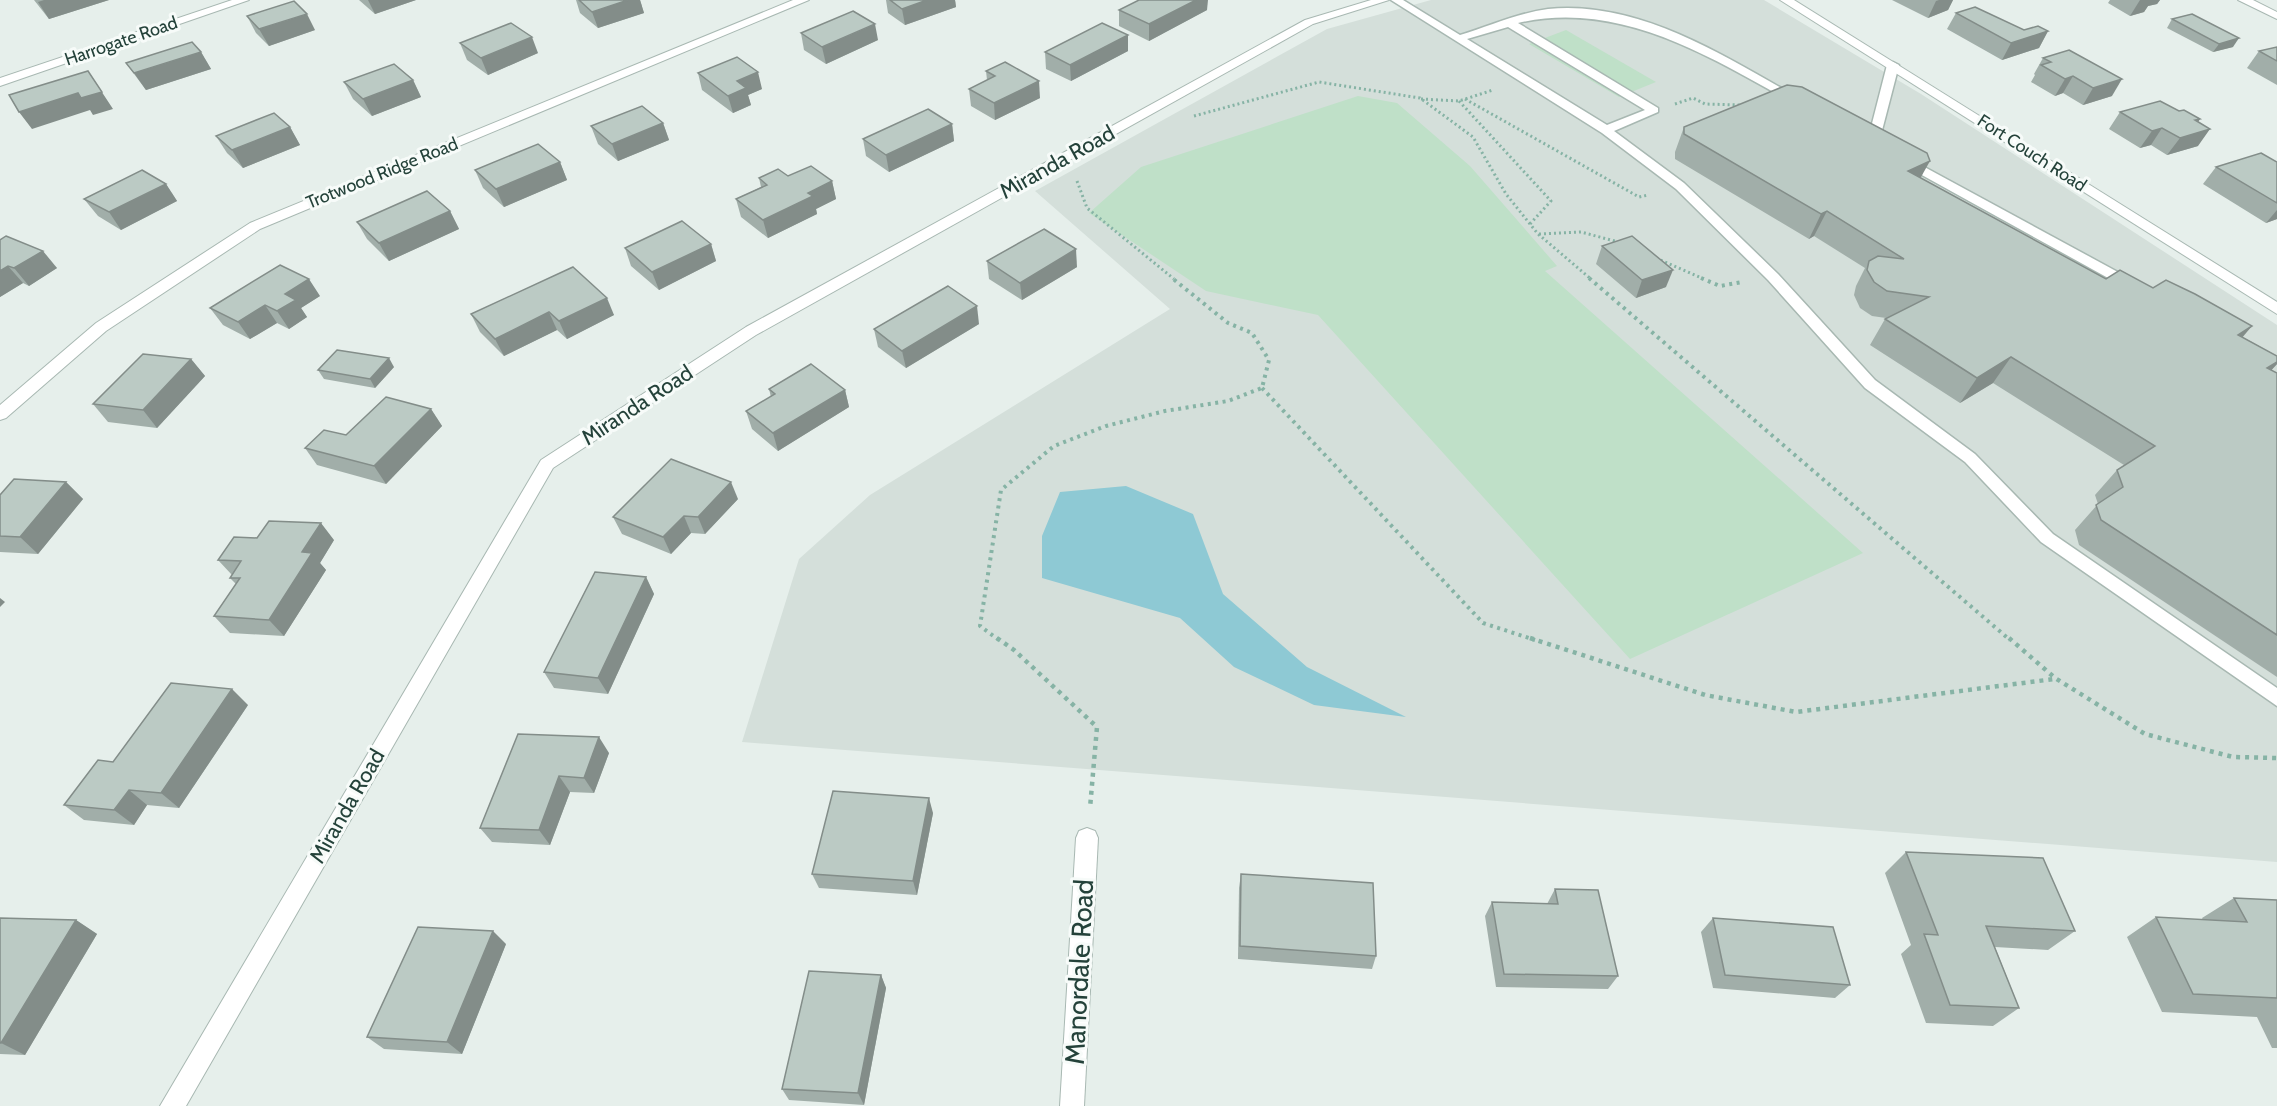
<svg xmlns="http://www.w3.org/2000/svg" width="2277" height="1106" font-family="Cabin,sans-serif">
<style>
.built{fill:#d4dfda}
.green{fill:#bfe0c8}
.water{fill:#8ec9d4}
.lines{fill:none;stroke-linecap:round;stroke-linejoin:round}
.service-casing{stroke:#a8b8b2;stroke-width:3}
.minor-casing{stroke:#a8b8b2;stroke-width:2}
.tertiary-casing{stroke:#a8b8b2;stroke-width:2}
.path-far2{stroke:#86b3a5;stroke-width:3;stroke-dasharray:2 3;stroke-linecap:butt}
.path-far1{stroke:#86b3a5;stroke-width:4;stroke-dasharray:3 4.5;stroke-linecap:butt}
.path{stroke:#86b3a5;stroke-width:4.5;stroke-dasharray:4 5;stroke-linecap:butt}
.service{fill:#fff;fill-rule:evenodd}
.minor{fill:#fff;fill-rule:evenodd}
.tertiary{fill:#fff;fill-rule:evenodd}
.wall{fill:#a1aea9}
.shaded-wall{fill:#838d89}
.building{fill:#bbcac4;stroke:#838d89;stroke-width:1.5}
.labels{text-anchor:middle;dominant-baseline:central;stroke-width:6;stroke-linejoin:round;paint-order:stroke}
.far-street-label{font-size:18px;fill:#24423a;stroke:#f7fbf9}
.street-label{font-size:22px;fill:#24423a;stroke:#f7fbf9}
.near-street-label{font-size:27px;fill:#24423a;stroke:#f7fbf9}
</style>
<rect width="100%" height="100%" fill="#e6efeb"/>
<polygon class="built" points="1431,0 1764,0 1921,94 2277,325 2277,862 742,742 799,559 870,495 1170,309 1035,191 1327,29"/>
<g class="green">
<polygon points="1566,30 1656,82 1619,97 1529,44"/>
<polygon points="1358,96 1397,103 1470,166 1557,266 1545,271 1863,553 1630,659 1318,315 1206,291 1089,213 1141,167"/>
</g>
<polygon class="water" points="1126,486 1193,514 1223,594 1307,667 1406,717 1314,705 1234,667 1180,618 1042,578 1042,536 1060,492"/>
<g class="lines">
<defs>
<g id="service">
<path d="M1391,0h12l57,35c29,-9 58,-22 88,-26 91,-9 176,47 251,89v4h-8c-84,-47 -173,-102 -273,-79l140,85v4l-44,19 70,52 94,91 97,106 100,74 78,80 224,154v18l-236,-164 -76,-80 -100,-74 -97,-108 -92,-91 -74,-56zM1508,27l137,83 -38,15 -140,-86z"/>
<polygon points="1893,62 1899,65 1879,142 1884,146 1878,150 1867,143 1887,65"/>
<polygon points="1906,157 2138,283 2140,286 2133,290 2128,289 1902,164 1900,161"/>
</g>
<g id="minor">
<polygon points="232,0 249,0 0,86 0,78"/>
<polygon points="793,0 809,0 260,229 106,331 6,418 0,420 0,405 96,323 250,223"/>
<polygon points="1371,0 1389,0 1313,24 756,335 553,468 186,1106 160,1106 541,460 746,327 1305,20"/>
<polygon points="2238,0 2253,0 2277,12 2277,19"/>
<polygon points="1087,828 1095,831 1098,838 1084,1106 1060,1106 1076,838 1079,831"/>
</g>
<polygon id="tertiary" points="1780,0 1794,0 2277,302 2277,314"/>
</defs>
<use href="#service" class="service-casing"/>
<use href="#minor" class="minor-casing"/>
<use href="#tertiary" class="tertiary-casing"/>
<g class="path-far2">
<polyline points="1421,99 1459,101 1493,90"/>
<polyline points="1465,99 1639,197 1648,195"/>
<polyline points="1459,101 1551,201 1530,224"/>
<polyline points="1675,104 1693,98 1705,104 1740,105"/>
<polyline points="1194,116 1319,82 1420,98 1473,137 1506,194 1538,234 1591,279"/>
<polyline points="1077,181 1087,208 1174,279"/>
<polyline points="1539,234 1581,232 1622,243"/>
<polyline points="1656,258 1704,279"/>
</g>
<g class="path-far1">
<polyline points="1589,278 2010,640"/>
<polyline points="1701,278 1720,286 1742,282"/>
<polyline points="1262,388 1483,623 1535,640"/>
<polyline points="999,640 980,626 1001,490 1054,446 1106,426 1165,411 1228,401 1262,388 1269,360 1252,333 1228,323 1172,278"/>
</g>
<g class="path">
<polyline points="997,638 1014,650 1097,727 1090,808"/>
<polyline points="1530,638 1705,695 1796,712 2054,679"/>
<polyline points="2009,638 2055,678 2145,734 2233,757 2277,758"/>
</g>
<use href="#service" class="service"/>
<use href="#minor" class="minor"/>
<use href="#tertiary" class="tertiary"/>
</g>
<g class="wall">
<polygon points="34,0 109,0 49,19"/>
<polygon points="359,0 416,0 375,14"/>
<polygon points="576,0 640,0 644,13 598,28 580,13"/>
<polygon points="886,0 955,0 956,7 905,25 888,13"/>
<polygon points="1892,0 1953,0 1948,10 1928,18"/>
<polygon points="2110,0 2160,0 2157,4 2148,6 2144,12 2130,16 2108,3"/>
<polygon points="1119,10 1207,10 1149,41 1119,26"/>
<polygon points="1956,13 2024,30 2048,31 2039,48 2002,60 1947,29"/>
<polygon points="247,16 315,30 269,46 256,33"/>
<polygon points="2172,19 2233,47 2213,52 2167,28"/>
<polygon points="801,33 878,40 826,64 804,50"/>
<polygon points="1128,35 1128,51 1071,81 1046,69 1045,52"/>
<polygon points="460,43 538,53 488,75 467,60"/>
<polygon points="2277,47 2277,85 2247,68 2259,51"/>
<polygon points="201,52 211,69 146,90 126,63"/>
<polygon points="2043,58 2112,96 2083,105 2063,93 2055,96 2031,82 2035,75 2034,74"/>
<polygon points="986,71 1040,98 995,120 971,106 969,89 987,80"/>
<polygon points="698,73 762,89 748,95 751,105 733,113 702,90"/>
<polygon points="413,80 421,97 372,116 353,99 344,82"/>
<polygon points="2179,111 2200,119 2198,122 2198,146 2167,155 2151,145 2140,148 2109,129 2120,112"/>
<polygon points="663,123 669,140 618,161 598,144 591,126"/>
<polygon points="952,124 954,141 889,172 866,156 863,139"/>
<polygon points="290,127 300,145 243,168 227,153 216,136"/>
<polygon points="1684,127 1920,178 2106,279 2243,337 2277,356 2277,364 2271,370 2277,373 2277,677 2079,545 2075,530 2098,504 2095,495 2117,470 2124,465 1993,383 1960,403 1870,345 1885,319 1886,318 1872,316 1860,308 1854,295 1856,286 1865,268 1814,236 1809,239 1675,159 1675,152"/>
<polygon points="560,162 567,180 504,207 483,188 475,170"/>
<polygon points="2277,162 2277,219 2266,223 2203,184 2216,167"/>
<polygon points="788,176 832,181 836,199 816,209 817,214 768,238 741,217 736,199 761,187 759,178"/>
<polygon points="166,184 177,201 121,230 98,216 84,199"/>
<polygon points="450,211 459,229 389,261 367,239 357,222"/>
<polygon points="0,240 57,268 29,286 23,283 0,297"/>
<polygon points="711,244 716,261 659,290 631,266 625,248"/>
<polygon points="1602,246 1666,287 1636,298 1596,264"/>
<polygon points="987,261 1077,267 1022,300 989,279"/>
<polygon points="573,267 614,315 567,339 557,330 504,356 480,332 471,314"/>
<polygon points="320,296 301,308 307,317 289,329 277,323 250,339 223,325 210,308"/>
<polygon points="979,324 906,368 878,347 874,329"/>
<polygon points="191,359 205,376 157,428 108,422 93,404"/>
<polygon points="394,367 375,388 324,379 318,370"/>
<polygon points="769,389 845,390 849,407 778,451 752,429 746,411 771,397"/>
<polygon points="431,409 442,426 386,484 317,465 305,448"/>
<polygon points="66,482 83,499 38,554 0,552 0,495"/>
<polygon points="738,499 705,534 691,533 671,554 622,534 613,517"/>
<polygon points="257,538 334,540 320,563 326,570 284,636 230,633 214,616 236,584 230,578 232,575 218,560"/>
<polygon points="646,577 654,594 608,694 554,688 544,672"/>
<polygon points="248,705 179,808 147,805 134,825 84,820 64,805 113,762"/>
<polygon points="518,734 609,753 594,793 570,792 550,845 492,842 480,828"/>
<polygon points="933,813 917,895 819,888 812,874"/>
<polygon points="1906,852 2075,931 2048,950 1995,947 2019,1008 1993,1026 1926,1023 1901,954 1911,945 1885,873"/>
<polygon points="1241,874 1376,956 1372,969 1238,959 1239,888"/>
<polygon points="1555,889 1618,976 1608,989 1496,987 1485,916 1492,902 1547,904"/>
<polygon points="2234,898 2277,900 2277,1048 2272,1048 2257,1017 2162,1012 2127,937 2156,917 2203,920 2202,918"/>
<polygon points="0,918 76,920 97,934 25,1055 0,1054"/>
<polygon points="1713,918 1850,985 1835,998 1713,988 1701,932"/>
<polygon points="506,944 462,1054 384,1049 367,1037"/>
<polygon points="881,975 886,988 864,1105 789,1100 782,1089"/>
</g>
<g class="shaded-wall">
<polygon points="44,0 109,0 49,19 38,2"/>
<polygon points="368,0 416,0 375,14"/>
<polygon points="628,0 640,0 644,13 598,28 592,12"/>
<polygon points="927,0 955,0 956,7 905,25 902,9"/>
<polygon points="1196,0 1208,0 1207,10 1149,41 1149,24"/>
<polygon points="1939,0 1953,0 1948,10 1928,18 1936,1"/>
<polygon points="2140,0 2160,0 2157,4 2148,6 2144,12 2130,16"/>
<polygon points="307,14 315,30 269,46 259,29"/>
<polygon points="875,24 878,40 826,64 822,47"/>
<polygon points="2048,31 2039,48 2002,60 2011,43"/>
<polygon points="1128,35 1128,51 1071,81 1070,65"/>
<polygon points="532,37 538,53 488,75 481,58"/>
<polygon points="2239,38 2233,47 2213,52 2219,44"/>
<polygon points="201,52 211,69 146,90 134,73"/>
<polygon points="88,71 113,109 93,115 90,110 32,129 19,112"/>
<polygon points="758,72 762,89 748,95 751,105 733,113 728,96 737,81"/>
<polygon points="2073,76 2063,93 2055,96 2065,79"/>
<polygon points="2122,79 2112,96 2083,105 2093,88"/>
<polygon points="413,80 421,97 372,116 363,99"/>
<polygon points="1039,81 1040,98 995,120 994,103"/>
<polygon points="2200,119 2189,135 2210,129 2198,146 2167,155 2180,138 2195,120"/>
<polygon points="663,123 669,140 618,161 612,144"/>
<polygon points="952,124 954,141 889,172 886,155"/>
<polygon points="290,127 300,145 243,168 232,150"/>
<polygon points="2162,128 2151,145 2140,148 2152,131"/>
<polygon points="1930,161 1916,186 1908,171"/>
<polygon points="560,162 567,180 504,207 496,189"/>
<polygon points="832,181 836,199 816,209 817,214 768,238 763,220 808,193"/>
<polygon points="166,184 177,201 121,230 109,212"/>
<polygon points="2277,210 2277,219 2266,223"/>
<polygon points="450,211 459,229 389,261 379,243"/>
<polygon points="1827,211 1814,236 1809,239 1821,214"/>
<polygon points="711,244 716,261 659,290 652,272"/>
<polygon points="1076,249 1077,267 1022,300 1020,283"/>
<polygon points="43,251 57,268 29,286 14,268"/>
<polygon points="8,266 23,283 0,297 0,271"/>
<polygon points="1673,270 1666,287 1636,298 1642,280"/>
<polygon points="309,279 320,296 301,308 307,317 289,329 277,311 285,294"/>
<polygon points="607,298 614,315 567,339 559,321"/>
<polygon points="265,305 277,323 250,339 238,322"/>
<polygon points="977,306 979,324 906,368 902,351"/>
<polygon points="549,312 557,330 504,356 495,339"/>
<polygon points="2252,326 2230,352 2238,335"/>
<polygon points="2011,357 1993,383 1960,403 1977,378"/>
<polygon points="389,358 394,367 375,388 370,379"/>
<polygon points="191,359 205,376 157,428 143,410"/>
<polygon points="2277,362 2277,364 2259,384 2267,368"/>
<polygon points="845,390 849,407 778,451 773,433"/>
<polygon points="431,409 442,426 386,484 374,466"/>
<polygon points="66,482 83,499 38,554 20,537"/>
<polygon points="731,482 738,499 705,534 698,517"/>
<polygon points="684,516 691,533 671,554 663,537"/>
<polygon points="321,523 334,540 320,563 326,570 284,636 269,620 302,552"/>
<polygon points="646,577 654,594 608,694 598,678"/>
<polygon points="0,598 5,602 0,607"/>
<polygon points="232,689 248,705 179,808 161,793"/>
<polygon points="599,737 609,753 594,793 584,778"/>
<polygon points="559,776 570,792 550,845 539,830"/>
<polygon points="129,790 147,805 134,825 114,810"/>
<polygon points="929,798 933,813 917,895 913,881"/>
<polygon points="76,920 97,934 25,1055 1,1043"/>
<polygon points="493,931 506,944 462,1054 447,1042"/>
<polygon points="881,975 886,988 864,1105 858,1093"/>
</g>
<g class="building">
<polygon points="579,0 628,0 592,12"/>
<polygon points="890,0 927,0 902,9"/>
<polygon points="1139,0 1196,0 1149,24 1119,10"/>
<polygon points="294,1 307,14 259,29 247,16"/>
<polygon points="1975,7 2024,30 2038,26 2048,31 2011,43 1956,13"/>
<polygon points="853,11 875,24 822,47 801,33"/>
<polygon points="2192,14 2239,38 2219,44 2172,19"/>
<polygon points="511,23 532,37 481,58 460,43"/>
<polygon points="1102,23 1128,35 1070,65 1045,52"/>
<polygon points="192,42 201,52 134,73 126,63"/>
<polygon points="2277,47 2277,61 2259,51"/>
<polygon points="2069,50 2122,79 2093,88 2073,76 2065,79 2041,65 2051,62 2043,58"/>
<polygon points="737,57 758,72 737,81 746,88 728,96 698,73"/>
<polygon points="1005,62 1039,81 994,103 969,89 995,76 986,71"/>
<polygon points="394,64 413,80 363,99 344,82"/>
<polygon points="88,71 102,92 81,98 78,93 19,112 9,95"/>
<polygon points="1787,85 1802,87 1927,153 1930,161 1908,171 2106,279 2120,270 2153,288 2166,280 2195,294 2252,326 2238,335 2277,356 2277,362 2267,368 2277,373 2277,635 2101,520 2096,505 2123,487 2117,470 2155,446 2011,357 1977,378 1885,319 1929,297 1887,291 1874,282 1867,270 1869,261 1878,256 1904,259 1827,211 1821,214 1684,134 1684,127"/>
<polygon points="2160,101 2179,111 2184,110 2200,119 2195,120 2210,129 2180,138 2162,128 2152,131 2120,112"/>
<polygon points="642,106 663,123 612,144 591,126"/>
<polygon points="928,109 952,124 886,155 863,139"/>
<polygon points="274,113 290,127 232,150 216,136"/>
<polygon points="538,144 560,162 496,189 475,170"/>
<polygon points="2261,153 2277,162 2277,203 2216,167"/>
<polygon points="811,166 832,181 808,193 813,196 763,220 736,199 767,185 759,178 778,169 788,176"/>
<polygon points="142,170 166,184 109,212 84,199"/>
<polygon points="427,191 450,211 379,243 357,222"/>
<polygon points="682,221 711,244 652,272 625,248"/>
<polygon points="1044,229 1076,249 1020,283 987,261"/>
<polygon points="6,236 43,251 14,268 8,266 0,271 0,240"/>
<polygon points="1632,236 1673,270 1642,280 1602,246"/>
<polygon points="280,265 309,279 285,294 296,300 277,311 265,305 238,322 210,308"/>
<polygon points="573,267 607,298 559,321 549,312 495,339 471,314"/>
<polygon points="948,286 977,306 902,351 874,329"/>
<polygon points="337,350 389,358 370,379 318,370"/>
<polygon points="143,354 191,359 143,410 93,404"/>
<polygon points="811,364 845,390 773,433 746,411 775,394 769,389"/>
<polygon points="386,397 431,409 374,466 305,448 324,430 346,435"/>
<polygon points="671,459 731,482 698,517 684,516 663,537 613,517"/>
<polygon points="14,479 66,482 20,537 0,536 0,495"/>
<polygon points="269,521 321,523 302,552 312,553 269,620 214,616 240,578 230,578 241,561 218,560 234,537 257,538"/>
<polygon points="595,572 646,577 598,678 544,672"/>
<polygon points="171,683 232,689 161,793 129,790 114,810 64,805 98,760 113,762"/>
<polygon points="518,734 599,737 584,778 559,776 539,830 480,828"/>
<polygon points="833,791 929,798 913,881 812,874"/>
<polygon points="1906,852 2043,858 2075,931 1986,926 2019,1008 1950,1005 1924,934 1938,935"/>
<polygon points="1241,874 1373,883 1376,956 1240,946"/>
<polygon points="1555,889 1598,890 1618,976 1504,974 1492,902 1558,904"/>
<polygon points="2234,898 2277,900 2277,998 2193,994 2156,917 2247,922"/>
<polygon points="0,918 76,920 1,1043 0,1043"/>
<polygon points="1713,918 1833,927 1850,985 1725,975"/>
<polygon points="418,927 493,931 447,1042 367,1037"/>
<polygon points="809,971 881,975 858,1093 782,1089"/>
</g>
<g class="labels">
<g class="far-street-label">
<text transform="translate(121 41) rotate(-19)">Harrogate Road</text>
<text transform="translate(2032 153) rotate(33)">Fort Couch Road</text>
<text transform="translate(382 173) rotate(-22)">Trotwood Ridge Road</text>
</g>
<g class="street-label">
<text transform="translate(1057 162) rotate(-29)">Miranda Road</text>
<text transform="translate(637 405) rotate(-33)">Miranda Road</text>
<text transform="translate(347 806) rotate(-60)">Miranda Road</text>
</g>
<g class="near-street-label">
<text transform="translate(1079 972) rotate(-87)">Manordale Road</text>
</g>
</g>
</svg>
